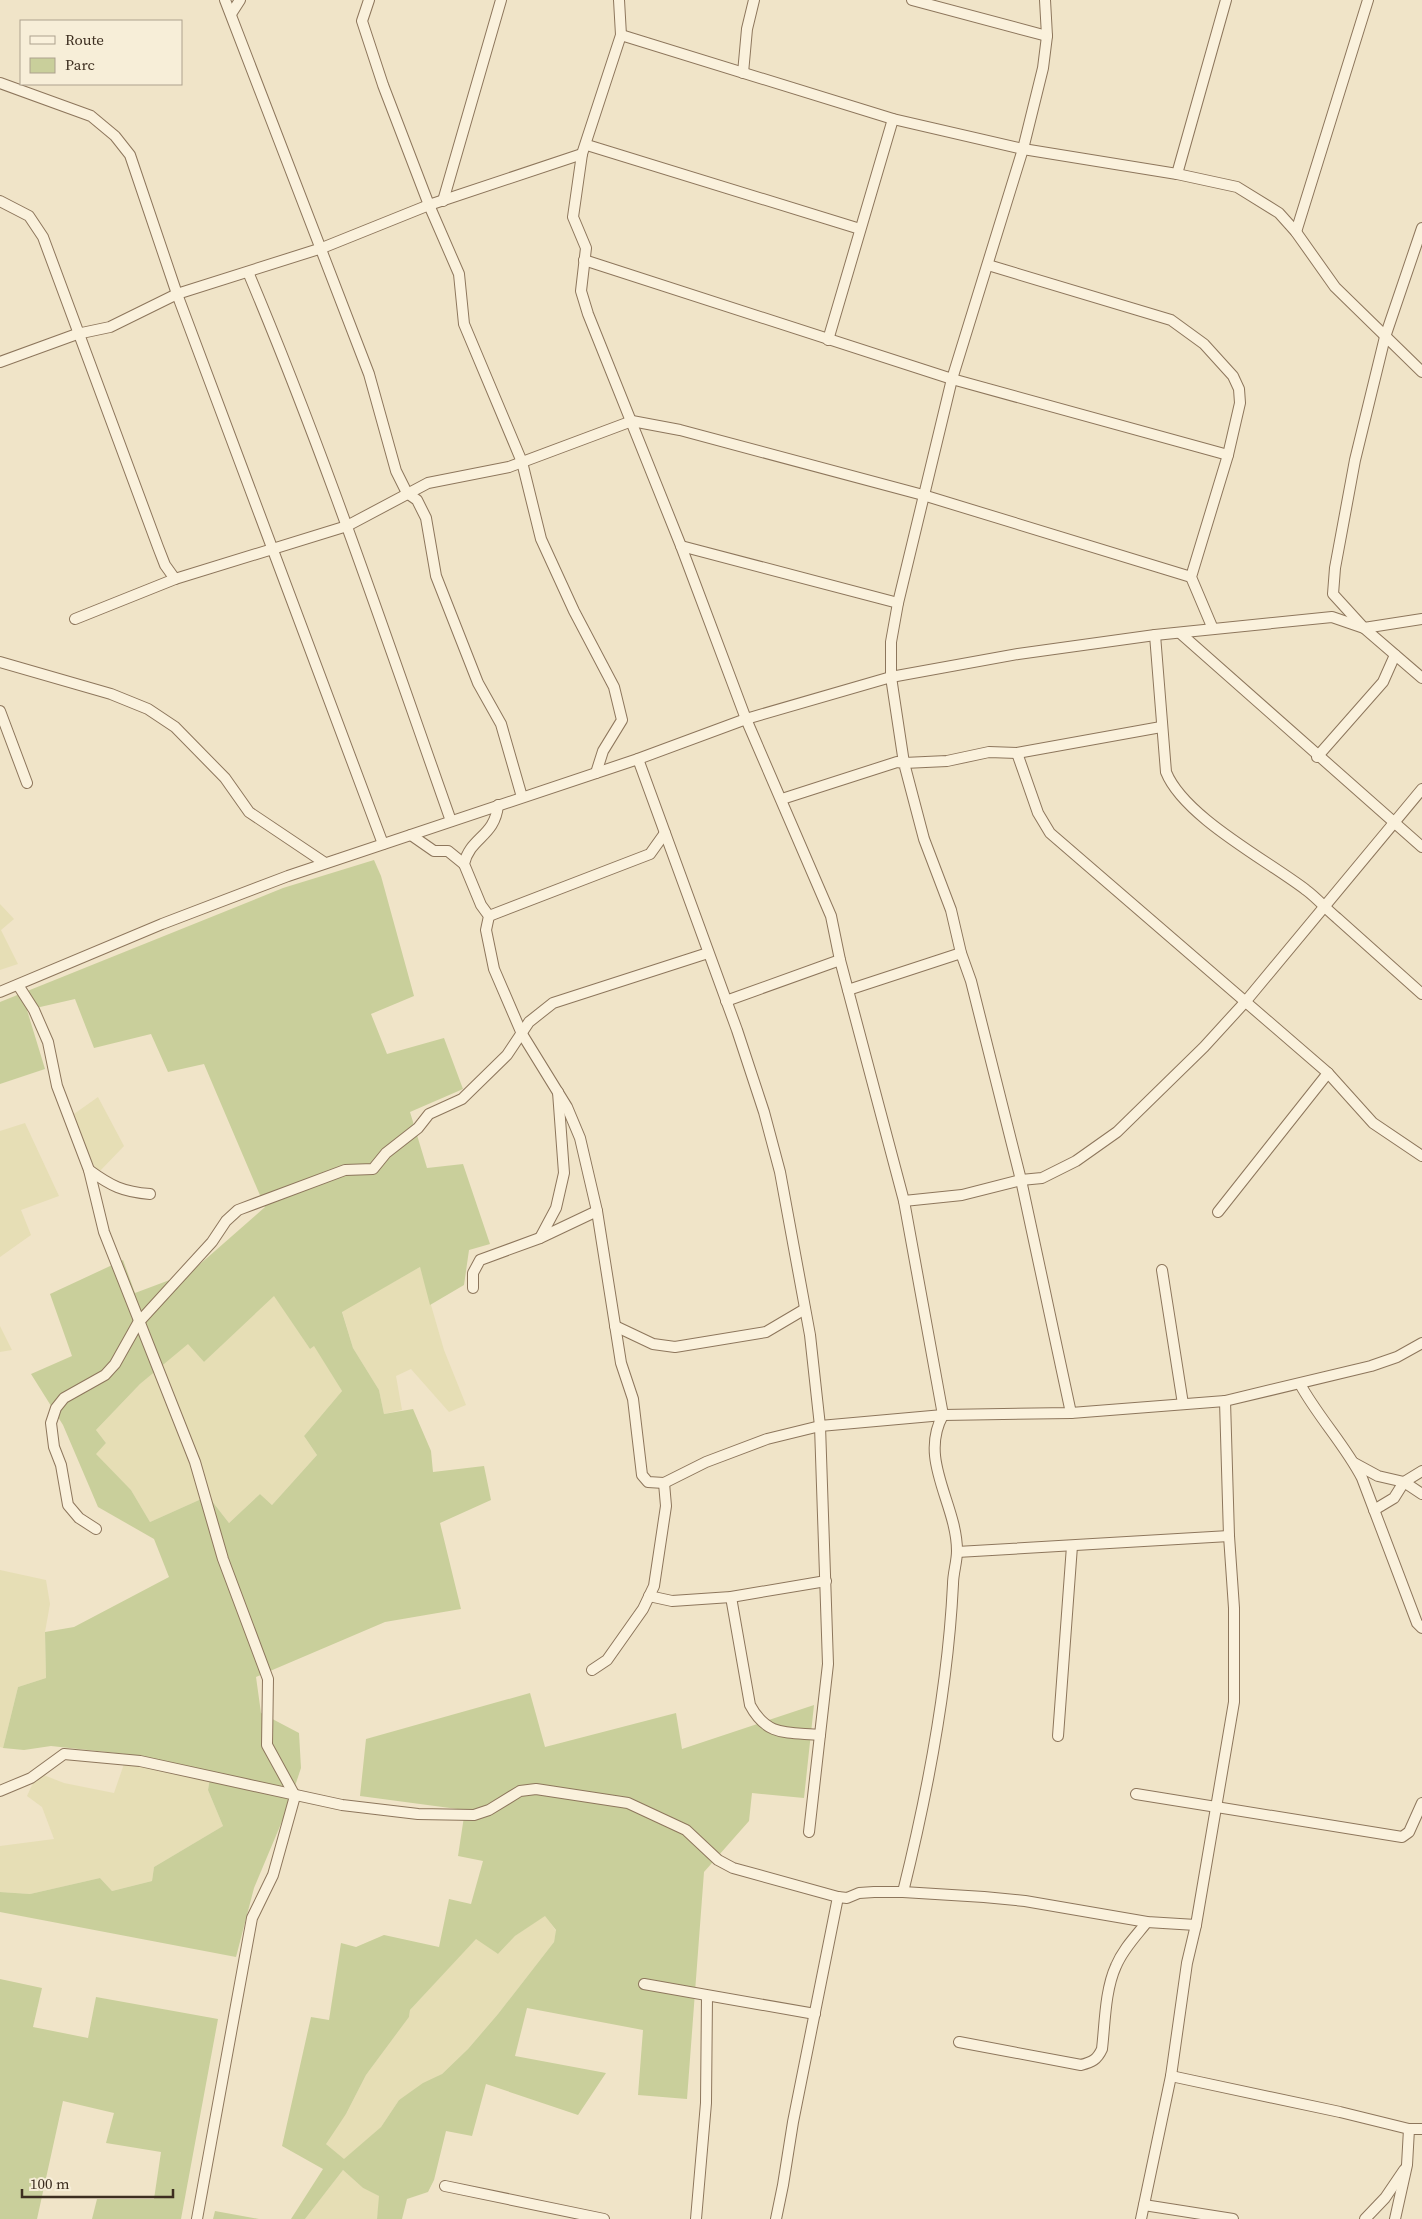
<svg xmlns="http://www.w3.org/2000/svg" width="1422" height="2219" font-family="'Source Serif 4',serif">
<style>
.farmland{fill:#e6deb5}
.green{fill:#c9cf9b;fill-rule:evenodd}
.lines{fill:none;stroke-linecap:round;stroke-linejoin:round}
.minor-casing{stroke:#8d765c;stroke-width:12}
.minor{stroke:#faf1dc;stroke-width:10}
</style>
<rect width="100%" height="100%" fill="#f0e4c8"/>
<g class="farmland">
<polygon points="0,904 14,919 1,930 18,964 0,970"/>
<polygon points="98,1097 124,1146 98,1173 91,1160 74,1114"/>
<polygon points="25,1123 59,1196 21,1210 31,1235 0,1257 0,1131"/>
<polygon points="420,1267 444,1350 466,1405 449,1412 411,1369 396,1376 402,1410 384,1414 379,1390 353,1348 342,1311"/>
<polygon points="274,1295 310,1349 314,1345 342,1391 304,1436 317,1455 272,1505 260,1494 229,1523 208,1496 150,1522 131,1490 95,1454 106,1443 96,1430 140,1384 188,1343 204,1362"/>
<polygon points="0,1326 12,1350 0,1352"/>
<polygon points="0,1570 46,1580 50,1604 45,1632 46,1678 18,1687 3,1748 0,1747"/>
<polygon points="125,1761 210,1778 208,1790 223,1826 154,1867 152,1881 112,1891 100,1878 30,1894 0,1892 0,1846 54,1839 42,1807 27,1796 32,1785 41,1774 64,1783 114,1793"/>
<polygon points="545,1915 556,1931 554,1942 498,2014 468,2049 442,2074 423,2084 399,2100 381,2127 344,2160 325,2143 346,2114 366,2075 409,2017 410,2010 476,1938 498,1954 515,1936"/>
<polygon points="343,2170 363,2188 380,2196 377,2219 305,2219"/>
</g>
<g class="green">
<path d="M374,860l7,16 33,120 -43,18 16,40 57,-16 19,51 -53,23 17,56 36,-4 27,80 -21,6 -5,35 -34,20 -10,-38 -78,45 11,36 26,42 5,24 29,-5 18,42 2,21 51,-6 7,34 -51,23 21,86 -76,13 -129,55 5,36 38,20 2,35 -13,39 -34,81 -18,69 -236,-45v-20l30,2 70,-16 12,13 40,-10 2,-14 69,-41 -15,-36 2,-12 -85,-17v-7l-74,-8 -27,4 -21,-2 15,-61 28,-9 -1,-46 29,-5 95,-50 -15,-38 -56,-32 -35,-82 -32,-51 41,-18 -22,-62 73,-34 12,33 56,-21 74,-65 -61,-143 -36,8 -17,-38 -57,14 -19,-49 -48,11 18,59 -45,15v-82l283,-114zM274,1296l36,53 4,-3 28,45 -38,45 13,19 -45,50 -12,-11 -31,29 -21,-27 -58,26 -19,-32 -35,-36 10,-11 -10,-13 44,-46 48,-40 16,18z"/>
<path d="M530,1693l15,54 131,-34 6,36 132,-44 -10,93 -52,-5 -3,28 -45,51 -17,227 -49,-4 5,-65 -116,-22 -12,48 91,17 -28,42 -92,-31 -14,52 -26,-5 -12,49 -6,12 -21,7 -5,20h-25l2,-23 -16,-8 -20,-18 -38,49h-14l32,-50 -41,-23 29,-129 18,3 12,-77 15,4 28,-12 55,12 10,-48 22,5 12,-43 -25,-5 7,-46 -105,-14 6,-57zM545,1916l11,14 -2,12 -56,72 -30,35 -26,25 -19,9 -24,17 -18,27 -37,32 -18,-15 20,-30 20,-39 43,-58 1,-7 66,-71 22,15 17,-18z"/>
<polygon points="0,1979 42,1988 33,2027 88,2038 96,1997 218,2019 181,2219 92,2219 97,2199 154,2199 161,2152 106,2143 114,2113 63,2101 37,2219 0,2219"/>
<polygon points="215,2211 259,2219 213,2219"/>
</g>
<g class="lines">
<defs>
<g id="minor">
<polyline points="225,0 369,374 396,471 407,493 417,500 426,518 436,576 478,683 501,724 522,797"/>
<polyline points="369,0 362,21 383,85 429,205 459,274 464,324 522,462 541,539 574,611 614,687 622,720 603,751 596,773"/>
<path d="M619,0l2,35 -39,119 -9,63 13,31 -5,43 7,23 93,232 65,173 85,197 9,44 64,241 39,214c-25,45 14,89 14,136 0,11 -4,22 -4,33 -5,104 -25,207 -50,308"/>
<polyline points="912,0 1047,36"/>
<polyline points="1045,0 1047,36 1043,68 1023,149 952,379 898,603 891,642 891,677 904,763 947,761 989,752 1017,753 1161,727"/>
<polyline points="231,14 240,0"/>
<polyline points="621,35 893,119 1023,149 1177,174 1237,187 1279,213 1296,232 1335,287 1422,372"/>
<polyline points="743,73 747,29 754,0"/>
<polyline points="0,83 91,116 115,136 130,155 177,294 383,844"/>
<polyline points="587,145 860,229"/>
<polyline points="1177,174 1226,0"/>
<polyline points="0,201 29,216 43,237 158,547 165,565 175,579"/>
<polyline points="443,201 501,0"/>
<polyline points="1422,228 1385,337 1355,460 1335,568 1333,594 1364,628 1422,678"/>
<polyline points="1296,232 1368,0"/>
<polyline points="584,260 952,379 1228,455"/>
<polyline points="988,265 1171,320 1204,344 1233,376 1239,389 1240,403 1228,455 1191,577 1213,629"/>
<path d="M248,272c76,180 138,365 203,549"/>
<polyline points="828,340 893,119"/>
<polyline points="0,362 77,334 110,327 177,294 322,248 429,205 582,154"/>
<polyline points="681,546 898,603"/>
<polyline points="75,619 175,579 347,526 428,483 509,467 632,421 680,430 923,495 1191,577"/>
<polyline points="1180,633 1422,847"/>
<path d="M1155,635l11,137c18,45 101,88 140,118 11,8 20,19 31,28 28,25 57,51 85,76"/>
<polyline points="0,662 111,694 148,709 175,727 225,778 249,812 325,863"/>
<polyline points="0,711 27,783"/>
<polyline points="1017,753 1038,813 1050,833 1328,1073 1373,1123 1422,1156"/>
<polyline points="1317,757 1383,682 1395,655"/>
<polyline points="638,759 737,1030 764,1112 780,1172 810,1335 820,1426 828,1664 809,1832"/>
<polyline points="782,799 897,762 904,763 924,839 951,910 961,953 971,981 1021,1180 1071,1413"/>
<path d="M498,805c-3,32 -28,32 -34,59l17,41 8,11 -3,14 8,39 28,65 45,73 13,31 17,73 24,152 12,36 9,76 6,7 16,1 42,-21 61,-23 53,-13 123,-11 128,-2 154,-12 146,-35 26,-9 25,-14"/>
<polyline points="411,835 434,851 448,851 464,864"/>
<polyline points="489,916 650,854 665,833"/>
<polyline points="18,985 34,1010 48,1042 57,1086 89,1170 104,1232 195,1462 223,1559 268,1679 267,1745 295,1796 273,1875 252,1918 197,2219"/>
<polyline points="848,990 961,953"/>
<polyline points="0,992 162,924 288,876 638,759 746,719 891,677 1018,654 1155,635 1332,617 1364,628 1422,619"/>
<polyline points="726,1001 840,960"/>
<path d="M89,1170c22,16 34,22 61,24"/>
<polyline points="904,1201 962,1195 1021,1180 1042,1178 1076,1161 1117,1132 1204,1047 1246,1001 1422,789"/>
<polyline points="1218,1212 1328,1073"/>
<polyline points="540,1238 556,1208 564,1173 558,1092"/>
<polyline points="1162,1270 1183,1404"/>
<polyline points="473,1288 473,1273 480,1260 540,1238 597,1211"/>
<polyline points="615,1326 653,1344 675,1347 766,1332 805,1309"/>
<path d="M1300,1384c18,33 45,61 62,94l55,145 5,5"/>
<polyline points="1354,1463 1378,1476 1404,1482 1422,1494"/>
<polyline points="1374,1510 1394,1498 1404,1482 1422,1471"/>
<polyline points="96,1529 79,1518 68,1505 61,1465 54,1447 51,1423 56,1408 64,1398 105,1375 115,1364 138,1323 212,1242 226,1221 238,1210 345,1170 373,1169 386,1153 418,1128 429,1114 462,1099 507,1055 529,1022 553,1003 708,953"/>
<polyline points="957,1552 1229,1536"/>
<polyline points="649,1596 672,1601 731,1597 826,1581"/>
<path d="M731,1597l19,108c17,32 37,27 70,30"/>
<polyline points="592,1670 607,1660 643,1609 654,1586 666,1506 664,1483"/>
<polyline points="1058,1736 1072,1546"/>
<polyline points="0,1791 31,1778 64,1754 140,1761 342,1805 418,1814 474,1815 489,1810 520,1791 536,1789 628,1803 686,1830 718,1860 733,1868 838,1897 847,1898 859,1893 874,1892 903,1892 984,1897 1025,1901 1147,1922 1196,1925"/>
<polyline points="1136,1794 1402,1837 1409,1832 1422,1803"/>
<polyline points="644,1984 815,2014"/>
<path d="M959,2042l122,23c11,-3 16,-5 21,-16 3,-26 3,-59 14,-83 7,-17 20,-30 31,-44"/>
<polyline points="1171,2076 1340,2112 1409,2129"/>
<polyline points="445,2186 604,2219"/>
<polyline points="1144,2205 1233,2219"/>
<polyline points="696,2219 706,2103 707,1996"/>
<polyline points="776,2219 783,2185 793,2122 838,1897"/>
<polyline points="1141,2219 1171,2076 1187,1963 1196,1925 1234,1702 1234,1608 1229,1536 1225,1401"/>
<polyline points="1365,2219 1385,2198 1404,2170"/>
<polyline points="1395,2219 1407,2165 1409,2129 1422,2129"/>
</g>
</defs>
<use href="#minor" class="minor-casing"/>
<use href="#minor" class="minor"/>
</g>
<rect x="20" y="20" width="162" height="65" fill="#f7eed8" stroke="#ada18e"/>
<rect x="30" y="36" width="25" height="8" fill="#faf1dc" stroke="#ada18e"/>
<text x="65" y="45" font-size="15" fill="#3d2e20">Route</text>
<rect x="30" y="58" width="25" height="15" fill="#c9cf9b" stroke="#ada18e"/>
<text x="65" y="70" font-size="15" fill="#3d2e20">Parc</text>
<path d="M22 2189v8h151v-8" fill="none" stroke="#3d2e20" stroke-width="2.5"/>
<text x="30" y="2189" font-size="15" fill="#3d2e20" stroke="#f7eed8" stroke-width="4" paint-order="stroke">100 m</text>
</svg>
